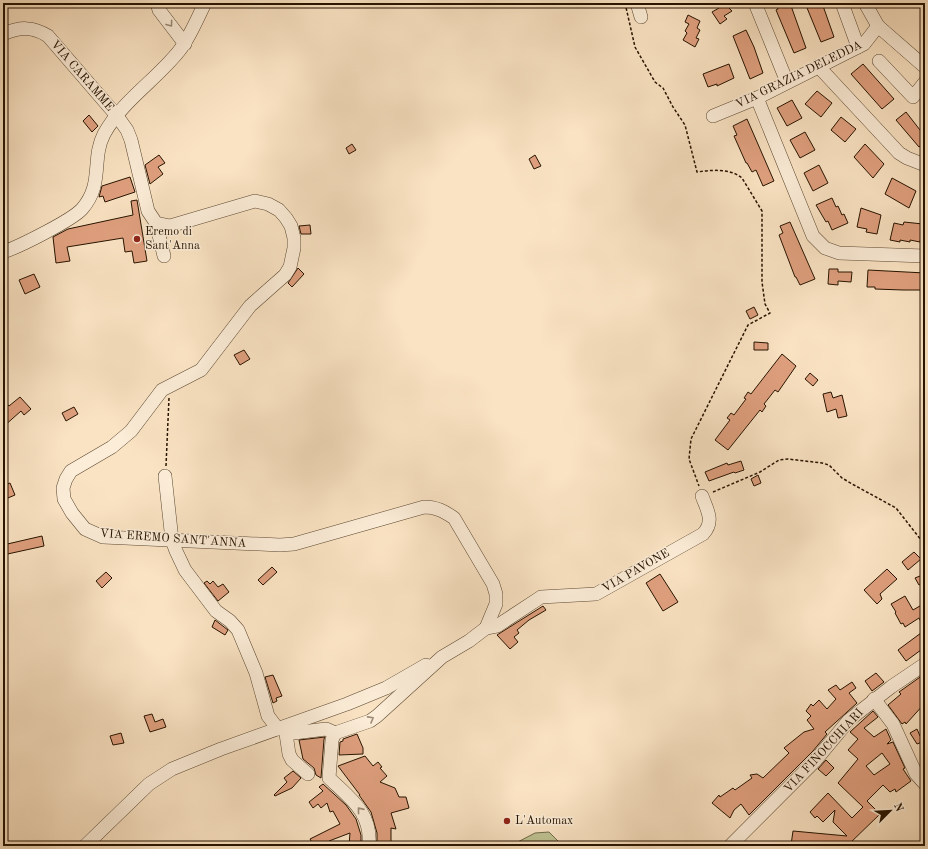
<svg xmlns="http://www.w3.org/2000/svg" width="928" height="849" font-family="'Old Standard TT',serif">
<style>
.green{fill:#bfc393;stroke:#726b4a}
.building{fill:#e0a07f;stroke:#261300;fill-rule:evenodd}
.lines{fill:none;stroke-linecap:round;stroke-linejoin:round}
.minor-casing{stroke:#5b4731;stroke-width:14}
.path{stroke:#261300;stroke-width:1.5;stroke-dasharray:3 2;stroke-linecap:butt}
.minor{stroke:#fcedd8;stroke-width:13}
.oneway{stroke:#9c8b77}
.poi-dot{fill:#8f2418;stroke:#fcedd8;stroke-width:1.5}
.labels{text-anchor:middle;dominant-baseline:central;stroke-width:3;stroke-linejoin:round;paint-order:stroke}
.street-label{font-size:12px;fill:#261300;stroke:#fcedd8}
.poi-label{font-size:12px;fill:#261300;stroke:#fcedd8;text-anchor:start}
</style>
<rect width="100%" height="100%" fill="#fae3c3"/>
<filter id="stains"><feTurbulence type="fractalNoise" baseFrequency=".005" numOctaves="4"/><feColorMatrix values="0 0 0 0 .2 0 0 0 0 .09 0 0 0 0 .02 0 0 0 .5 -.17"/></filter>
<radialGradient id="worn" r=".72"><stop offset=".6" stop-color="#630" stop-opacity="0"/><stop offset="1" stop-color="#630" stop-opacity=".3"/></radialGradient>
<polygon class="green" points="549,832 563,846 510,846 535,833"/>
<g class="building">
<polygon points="716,3 736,3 729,8 732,11 724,16 727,19 720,24 712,12 719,8"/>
<polygon points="776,3 790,3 806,48 794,53 776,10 778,9"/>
<polygon points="805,3 822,3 834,37 821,42"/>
<polygon points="688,15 700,21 697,28 700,30 696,38 699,39 695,47 683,40 687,33 685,31 689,24 685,22"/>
<polygon points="746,30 754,47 763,73 750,79 733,36"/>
<polygon points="729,64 734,78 717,86 717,84 708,87 703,74"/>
<polygon points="863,64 894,99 882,109 851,74"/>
<polygon points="817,91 832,103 821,117 805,104"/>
<polygon points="792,100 802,118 787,126 777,108"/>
<polygon points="906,112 920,130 922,128 925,133 925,142 919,147 896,120"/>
<polygon points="89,115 98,126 92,132 83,121"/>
<polygon points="841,117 856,129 845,142 831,130"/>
<polygon points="747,119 774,181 763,186 756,170 752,172 747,163 746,163 734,136 737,135 733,126"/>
<polygon points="805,132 815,150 800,158 790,140"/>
<polygon points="352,144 356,150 349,154 346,148"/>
<polygon points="865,144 884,164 873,178 854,157"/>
<polygon points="159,155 165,163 158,167 163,174 150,184 145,165"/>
<polygon points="535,155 541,166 534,169 529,159"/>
<polygon points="819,165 828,183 813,191 804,173"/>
<polygon points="130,177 135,192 105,202 103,196 99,197 102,186"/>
<polygon points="892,178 916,191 909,208 885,194"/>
<polygon points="832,198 836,207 838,206 842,215 844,214 848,223 832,230 828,221 826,222 816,205"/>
<polygon points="137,200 147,261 134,263 132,251 125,252 123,238 67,247 70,261 56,263 53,237 68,229 133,215 131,201"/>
<polygon points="861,208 881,215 877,234 866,232 867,229 857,227"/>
<polygon points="790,222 815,279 800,285 796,277 795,277 779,235 783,233 780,226"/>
<polygon points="904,222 923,224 920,242 910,240 910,242 900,240 900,242 890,240 894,223 903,225"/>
<polygon points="310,225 311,234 301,234 299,226"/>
<polygon points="298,268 304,274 292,287 288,283"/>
<polygon points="829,269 838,269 838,272 852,272 851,282 838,281 838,285 828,284"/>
<polygon points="868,270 925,273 925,289 923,290 903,290 875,289 875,287 867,287"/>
<polygon points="34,274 40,287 25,294 19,280"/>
<polygon points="754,307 758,315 750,319 746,311"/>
<polygon points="754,342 768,343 768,350 754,350"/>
<polygon points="244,350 250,359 240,365 234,355"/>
<polygon points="782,354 796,366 778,392 775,390 764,404 766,406 762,412 760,410 728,450 715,440 730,420 727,418 731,413 734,415 746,399 744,398 748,392 751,394"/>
<polygon points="810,373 818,380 813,386 805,379"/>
<polygon points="831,392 833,398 842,395 847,416 838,418 836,409 827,412 823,394"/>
<polygon points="20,397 31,409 24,415 21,411 3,427 3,399 9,406"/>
<polygon points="74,407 78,414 66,421 62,413"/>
<polygon points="741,461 744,470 735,473 734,472 709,481 705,472 727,463 728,465"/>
<polygon points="758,475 761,483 754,486 751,479"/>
<polygon points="10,483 15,495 3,500 3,486"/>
<polygon points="42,536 44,546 3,555 3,545"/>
<polygon points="914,552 921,559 908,570 902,562"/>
<polygon points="272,567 277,572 263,585 258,580"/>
<polygon points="887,569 897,579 880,594 882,599 877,604 864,590"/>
<polygon points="106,572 112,578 102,588 96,581"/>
<polygon points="660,574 678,602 663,611 646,583"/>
<polygon points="925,574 925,582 919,585 915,578"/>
<polygon points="207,581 210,584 213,581 218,587 223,584 229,592 218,601 204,583"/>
<polygon points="905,596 913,610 925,603 925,630 919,618 905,627 903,623 901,624 895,613 896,612 891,604"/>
<polygon points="543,606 546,610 529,620 517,630 519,633 514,637 518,642 510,649 497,635"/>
<polygon points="215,620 228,630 225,635 212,627"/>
<polygon points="925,630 925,647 906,661 898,650"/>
<polygon points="876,673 884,682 872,691 865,681"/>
<polygon points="273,675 282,696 276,698 277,701 273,703 265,677"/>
<polygon points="923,675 925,677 925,703 906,724 905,722 902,724 888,705 901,694 899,692"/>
<polygon points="852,682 856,688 849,693 857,703 825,732 827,734 813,751 749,815 741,804 734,810 730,818 712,803 719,795 720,797 733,788 735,790 752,778 750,775 757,774 763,778 789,753 784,748 804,732 814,729 807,720 811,716 806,711 811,704 813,706 819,700 827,709 836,699 828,690 836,685 840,690"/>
<path d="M873,711l5,6 -14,11 10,9 12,-8 5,11 -4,4 6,-2 12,26 -2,1 8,12 -15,11 -1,-3 -5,3 -7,-7 -16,16 13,13 -33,32 -56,-1 2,-14 54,5 -14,-14 2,-12 -12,12 -6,-6 -2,2 -5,-6 18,-19 24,25 11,-11 -25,-24 20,-24 -10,-9 10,-11 -8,-7zM882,753l8,11 -16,11 -8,-9z"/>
<polygon points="152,714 155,722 163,719 166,727 150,732 144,716"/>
<polygon points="917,729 920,736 925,734 925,741 917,744 910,733"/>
<polygon points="121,733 124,743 113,745 110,736"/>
<polygon points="357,734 363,748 363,754 339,755 340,742 343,741 343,739"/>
<polygon points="325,737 324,739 321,778 316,775 314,768 303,759 299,740"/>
<polygon points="365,756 373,766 378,762 382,767 380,768 387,776 380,782 395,788 399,797 406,797 409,808 391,813 396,829 391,828 391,843 377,845 377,833 371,812 359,795 360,795 338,766"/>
<polygon points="826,760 834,768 826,776 818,769"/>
<polygon points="293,771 301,778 292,788 275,796 274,795 287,782 284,778"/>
<polygon points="323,784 346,805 356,819 361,835 361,846 349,846 350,833 329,841 331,846 314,846 310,839 340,824 333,811 330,812 327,803 321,808 318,804 313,808 309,802 323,791 319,787"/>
</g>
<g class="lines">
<defs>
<g id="minor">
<polyline points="157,3 159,10 185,44"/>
<polyline points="637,3 641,17"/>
<polyline points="755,3 787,82"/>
<polyline points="842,3 858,47"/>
<polyline points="865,3 878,26 925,67"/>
<path d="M3,34c17,-7 29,-8 45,2l69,80 10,14 4,10 17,71 8,12 14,3 85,-25 13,3 11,6 7,8 5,8 3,12v10l-4,19 -5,8 -35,31 -49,64 -39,20 -31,41 -19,16 -41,24 -5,8 -3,9 1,11 8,14 13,16 18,8 177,8 14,-1 130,-37c12,0 20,4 30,11l39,66 3,10v10l-10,24 -17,13 -27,16 -65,59 -7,5 -35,12"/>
<polyline points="879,61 913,97 925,82"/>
<polyline points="818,66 899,153 907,158 925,165"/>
<polyline points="757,98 813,236 825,248 839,253 925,256"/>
<polyline points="713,116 757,98 864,44 878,26"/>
<polyline points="156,223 164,256"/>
<path d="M3,252c16,-5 69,-32 79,-43 22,-25 9,-50 22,-75 18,-33 52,-54 75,-83 11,-14 18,-32 26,-48"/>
<polyline points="165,476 172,540 176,551 185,570 216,611 230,621 238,630 256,673 268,716 278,729"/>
<path d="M486,628l11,-2 44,-29 55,-3 107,-60c12,-13 4,-24 -1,-38"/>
<polyline points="874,699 893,724 916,774 925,784"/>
<polyline points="285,727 289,754 292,760 308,774"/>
<polyline points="294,733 326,729 335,733"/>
<path d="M335,733l-3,7 -3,38c22,21 43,35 40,68"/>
<polyline points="85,846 149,784 172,769 221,749 347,704 386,688 426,665"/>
<polyline points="730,846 815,761 849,720 891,687 925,664"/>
</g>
</defs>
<use href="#minor" class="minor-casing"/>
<g class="path">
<path d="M625,3l10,44 20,35 8,6 10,19 12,18 12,47c15,-2 33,-4 45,6l20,33v71l3,22 5,9 -22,12 -57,114 -2,20 10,27"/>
<polyline points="166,466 169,398"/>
<polyline points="713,492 760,472 779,460 788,459 822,463 829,465 842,478 854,485 896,508 925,545"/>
</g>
<use href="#minor" class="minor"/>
</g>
<defs><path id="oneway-chevron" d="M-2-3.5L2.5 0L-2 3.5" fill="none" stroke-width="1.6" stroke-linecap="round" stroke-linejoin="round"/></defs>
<g class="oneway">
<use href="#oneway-chevron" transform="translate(170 24) rotate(54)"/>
<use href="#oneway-chevron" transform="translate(371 719) rotate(-29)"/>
<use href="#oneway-chevron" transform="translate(360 810) rotate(-129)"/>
</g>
<g class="poi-dot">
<circle cx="137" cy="239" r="4"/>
<circle cx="507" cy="821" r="4"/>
</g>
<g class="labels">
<g class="street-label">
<text transform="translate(799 75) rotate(-26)">VIA GRAZIA DELEDDA</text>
<text transform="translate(82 76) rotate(49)">VIA CARAMME</text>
<text transform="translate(173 539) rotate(4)">VIA EREMO SANT'ANNA</text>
<text transform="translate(636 571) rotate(-30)">VIA PAVONE</text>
<text transform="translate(824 751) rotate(-47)">VIA FINOCCHIARI</text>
</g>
<g class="poi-label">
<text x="145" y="232">Eremo di<tspan x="145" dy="14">Sant'Anna</tspan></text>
<text x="515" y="821">L'Automax</text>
</g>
</g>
<rect width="928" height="849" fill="none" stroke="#fae3c3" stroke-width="16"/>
<rect x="4" y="4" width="920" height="841" fill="none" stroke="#261300" stroke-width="2"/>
<rect x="8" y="8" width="912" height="833" fill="none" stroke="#261300"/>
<g transform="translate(890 811) rotate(66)" stroke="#fcedd8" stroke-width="3" paint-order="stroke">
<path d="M0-3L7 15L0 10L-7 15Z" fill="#261300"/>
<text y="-6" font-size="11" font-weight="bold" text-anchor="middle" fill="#261300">N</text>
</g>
<rect width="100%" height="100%" filter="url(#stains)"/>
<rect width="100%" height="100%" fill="url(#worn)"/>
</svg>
